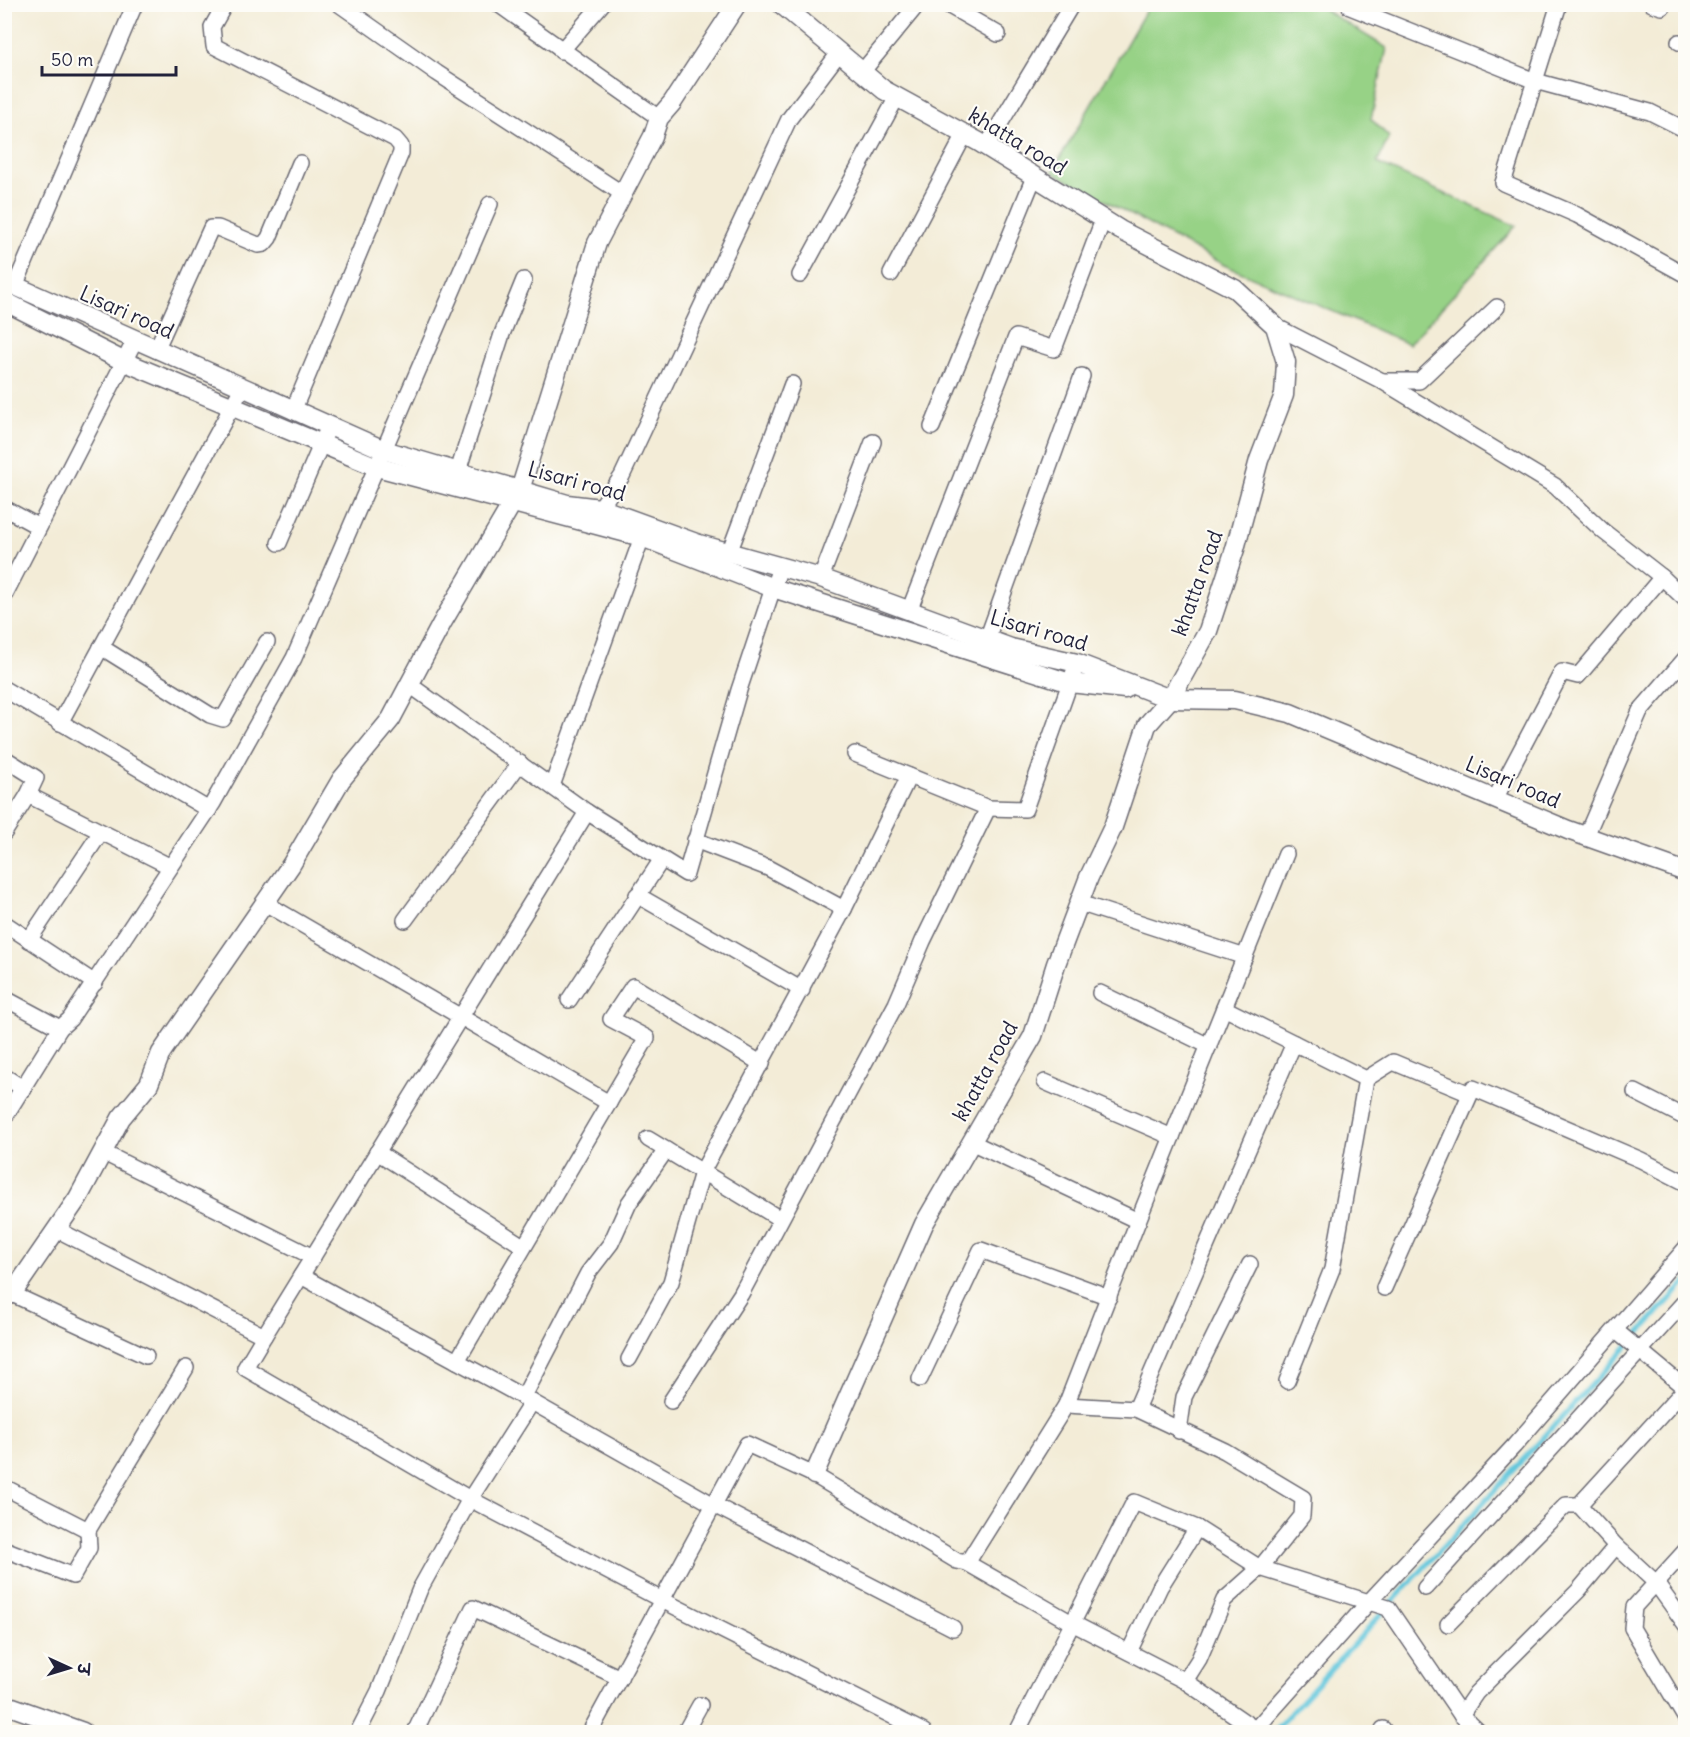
<svg xmlns="http://www.w3.org/2000/svg" width="1690" height="1737" font-family="Delius,'Playpen Sans Deva',sans-serif">
<style>
.green{fill:#97d286;stroke:#5c7a60;stroke-width:1.5}
.lines{fill:none;stroke-linecap:round;stroke-linejoin:round}
.stream{stroke:#5fc6dc;stroke-width:5}
.minor-casing{stroke:#6b6972;stroke-width:18}
.tertiary-casing{stroke:#6b6972;stroke-width:21}
.minor{stroke:#fff;stroke-width:15}
.tertiary{stroke:#fff;stroke-width:18}
.labels{text-anchor:middle;dominant-baseline:central;stroke-width:4.5;stroke-linejoin:round;paint-order:stroke}
.street-label{font-size:21px;fill:#22223b;stroke:#fdfcf7}
</style>
<rect width="100%" height="100%" fill="#fdfcf7"/>
<filter id="ink" filterUnits="userSpaceOnUse"><feTurbulence type="fractalNoise" baseFrequency=".0167" numOctaves="2"/><feDisplacementMap in="SourceGraphic" scale="12" xChannelSelector="R" yChannelSelector="G"/><feConvolveMatrix kernelMatrix="1 2 1 2 8 2 1 2 1" color-interpolation-filters="sRGB"/></filter>
<filter id="wash" filterUnits="userSpaceOnUse"><feTurbulence type="fractalNoise" baseFrequency=".008" numOctaves="4" result="noise"/><feDisplacementMap in="SourceGraphic" scale="24" xChannelSelector="R" yChannelSelector="G"/><feGaussianBlur stdDeviation="1.35" result="paint"/><feColorMatrix in="noise" values="0 0 0 0 0 0 0 0 0 0 0 0 0 0 0 0 0 1.4 0 .05"/><feComposite in="paint" operator="in"/></filter>
<g filter="url(#wash)">
<rect width="100%" height="100%" fill="#f3ecd7"/>
<polygon class="green" points="1149,5 1317,5 1387,48 1371,119 1389,137 1377,163 1516,226 1409,344 1224,265 1052,172"/>
<g class="lines">
<polyline class="stream" points="1273,1732 1686,1282"/>
</g>
</g>
<g filter="url(#ink)">
<g class="lines">
<defs>
<g id="minor">
<polyline points="225,4 212,27 214,46 395,139 401,146 401,153 293,411"/>
<polyline points="339,4 437,73 623,194"/>
<polyline points="498,4 659,118"/>
<polyline points="946,4 998,34"/>
<polyline points="1352,4 1350,7 1535,81 1650,112 1686,130"/>
<polyline points="1559,4 1503,183 1577,215 1686,275"/>
<polyline points="1652,4 1662,7"/>
<polyline points="1679,42 1686,44"/>
<polyline points="561,51 602,4"/>
<polyline points="862,72 918,4"/>
<polyline points="986,147 1072,4"/>
<polyline points="891,274 965,134"/>
<polyline points="800,275 897,97"/>
<polyline points="15,286 135,4"/>
<polyline points="1275,326 1382,381 1555,486 1603,531 1662,577"/>
<polyline points="156,350 211,228 218,228 258,245 264,244 269,238 300,163"/>
<polyline points="1382,381 1419,381 1497,307"/>
<polyline points="932,427 1034,177"/>
<polyline points="458,471 502,334 524,280"/>
<polyline points="4,508 39,527"/>
<polyline points="600,508 622,476 789,119 839,53"/>
<polyline points="279,543 329,426"/>
<polyline points="729,553 792,384"/>
<polyline points="821,578 873,442"/>
<polyline points="4,596 135,340"/>
<polyline points="909,611 1016,337 1054,349 1103,220"/>
<polyline points="987,639 1082,376"/>
<polyline points="101,647 210,715 223,719 267,642"/>
<polyline points="410,685 587,812"/>
<polyline points="4,689 209,810"/>
<polyline points="60,723 242,388"/>
<polyline points="4,758 36,778 28,795"/>
<polyline points="552,786 646,526"/>
<polyline points="1495,799 1562,672 1578,676 1662,577 1686,600"/>
<polyline points="988,808 1025,809 1077,663"/>
<polyline points="4,833 28,795 169,866"/>
<polyline points="1586,836 1640,711 1686,658"/>
<polyline points="637,895 802,990"/>
<polyline points="265,903 609,1103"/>
<polyline points="1079,903 1245,957"/>
<polyline points="844,909 909,776"/>
<polyline points="405,920 520,763"/>
<polyline points="4,923 95,983"/>
<polyline points="29,940 101,832"/>
<polyline points="1100,993 1209,1046"/>
<polyline points="4,998 60,1028"/>
<polyline points="569,1000 662,859"/>
<polyline points="1224,1008 1366,1079 1393,1062 1470,1094"/>
<polyline points="4,1076 24,1089"/>
<polyline points="1045,1082 1172,1137"/>
<polyline points="1635,1092 1686,1118"/>
<polyline points="4,1118 60,1028 70,1019 213,803 294,658 490,204"/>
<polyline points="648,1139 780,1219"/>
<polyline points="971,1142 1138,1221 1286,854"/>
<polyline points="102,1152 313,1257"/>
<polyline points="377,1152 523,1246"/>
<polyline points="56,1229 264,1336 587,812 686,874 739,690 780,567"/>
<polyline points="1384,1288 1473,1088 1641,1160 1686,1183"/>
<polyline points="12,1294 146,1356"/>
<polyline points="1615,1330 1685,1388"/>
<polyline points="264,1336 245,1368 470,1499 532,1402 301,1276"/>
<polyline points="629,1359 671,1282 702,1172 844,909 768,868 695,840"/>
<polyline points="457,1361 647,1038 611,1019 633,986 762,1064"/>
<polyline points="920,1379 981,1250 1109,1297"/>
<polyline points="1287,1381 1332,1269 1366,1079"/>
<polyline points="523,1398 588,1273 611,1243 629,1203 666,1150"/>
<polyline points="671,1401 741,1294 896,1004 923,941 988,808 855,754"/>
<polyline points="532,1402 714,1505 953,1628"/>
<polyline points="1066,1405 1136,1409 1225,1451 1303,1498 1302,1516 1260,1568 1224,1600 1199,1659 1185,1681"/>
<polyline points="1136,1409 1294,1043"/>
<polyline points="1179,1431 1184,1397 1250,1264"/>
<polyline points="4,1487 88,1530"/>
<polyline points="1579,1505 1686,1388"/>
<polyline points="4,1549 73,1576 89,1548 88,1530 186,1368"/>
<polyline points="1686,1550 1634,1607 1632,1628 1686,1719"/>
<polyline points="967,1563 1066,1405 1138,1221"/>
<polyline points="1425,1588 1686,1300"/>
<polyline points="1448,1624 1566,1505 1579,1505 1616,1546 1655,1582 1686,1625"/>
<polyline points="1129,1652 1160,1587 1197,1528"/>
<polyline points="1461,1715 1476,1693 1578,1591 1616,1546"/>
<polyline points="1383,1729 1384,1732"/>
<polyline points="358,1732 379,1691 420,1589 470,1499 662,1600 924,1732"/>
<polyline points="415,1732 473,1608 620,1678"/>
<polyline points="590,1732 747,1444 814,1475 957,1561 967,1563 1072,1623 1185,1681 1259,1732"/>
<polyline points="685,1732 700,1705"/>
<polyline points="1017,1732 1134,1502 1197,1528 1260,1568 1388,1608 1461,1715 1479,1732"/>
<polyline points="1253,1732 1369,1602 1514,1446 1686,1248"/>
</g>
<g id="tertiary">
<polyline points="781,4 884,90 979,142 1120,230 1235,289 1275,326 1286,362 1284,395 1259,460 1235,549 1208,631 1170,699 1147,725 1113,827 1089,877 1056,964 1033,1036 924,1224 814,1475"/>
<polyline points="4,281 384,450 567,504 600,508 699,544 821,578 1011,648 1077,663 1170,699 1235,700 1290,713 1568,830 1686,872"/>
<polyline points="4,301 123,361 377,467 642,537 773,588 1070,683 1125,689"/>
<polyline points="4,1289 12,1294 78,1198 121,1118 149,1084 161,1053 291,865 341,780 391,719 442,623 520,490 597,243 653,136 659,118 672,103 737,4"/>
<polyline points="4,1704 83,1732"/>
</g>
</defs>
<use href="#minor" class="minor-casing"/>
<use href="#tertiary" class="tertiary-casing"/>
<use href="#minor" class="minor"/>
<use href="#tertiary" class="tertiary"/>
</g>
</g>
<g class="labels">
<g class="street-label">
<text transform="translate(1018 141) rotate(31)">khatta road</text>
<text transform="translate(127 312) rotate(24)">Lisari road</text>
<text transform="translate(577 481) rotate(15)">Lisari road</text>
<text transform="translate(1197 583) rotate(-70)">khatta road</text>
<text transform="translate(1039 630) rotate(16)">Lisari road</text>
<text transform="translate(1513 782) rotate(23)">Lisari road</text>
<text transform="translate(985 1071) rotate(-61)">khatta road</text>
</g>
</g>
<rect width="1690" height="1737" fill="none" stroke="#fdfcf7" stroke-width="24"/>
<g transform="translate(69 1668) rotate(94)" stroke="#fdfcf7" stroke-width="4.5" paint-order="stroke">
<path d="M0-4.5L10 22L0 15L-10 22Z" fill="#22223b"/>
<text y="-9" font-size="16" font-weight="bold" text-anchor="middle" fill="#22223b">उ</text>
</g>
<path d="M42 66v9h134v-9" fill="none" stroke="#22223b" stroke-width="3"/>
<text x="51" y="66" font-size="18" fill="#22223b" stroke="#fdfcf7" stroke-width="4.5" paint-order="stroke">50 m</text>
</svg>
